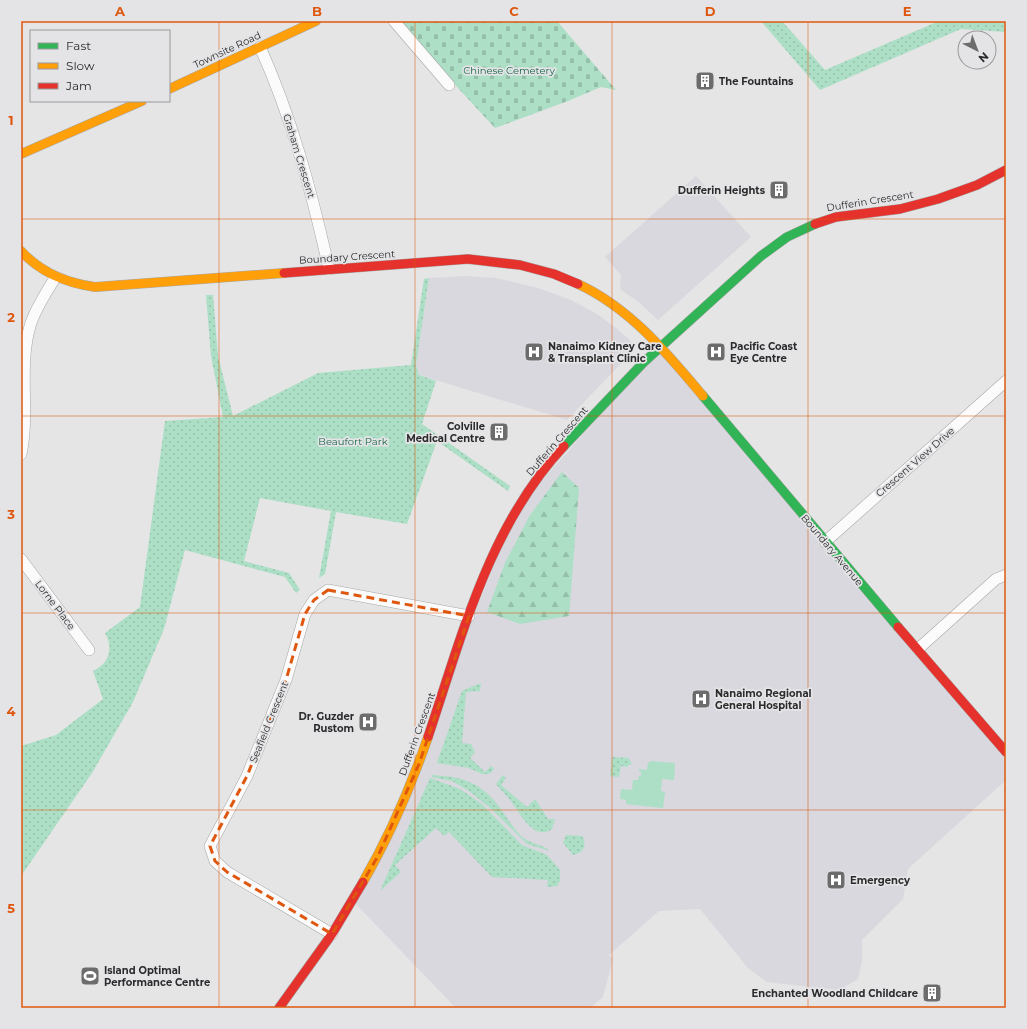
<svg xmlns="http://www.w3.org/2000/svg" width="1027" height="1029" font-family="Montserrat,sans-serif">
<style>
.built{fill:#d8d8de}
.grass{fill:url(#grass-dots)}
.forest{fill:url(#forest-firs)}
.cemetery{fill:url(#cemetery-stones)}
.garden{fill:#acdfc6}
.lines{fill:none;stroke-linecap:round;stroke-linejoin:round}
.street-casing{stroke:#a7a7a7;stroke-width:12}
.fast-casing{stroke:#a7a7a7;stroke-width:10}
.slow-casing{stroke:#a7a7a7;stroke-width:10}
.jam-casing{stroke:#a7a7a7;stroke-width:10}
.street{stroke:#fbfbfb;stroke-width:11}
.fast{stroke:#30b455;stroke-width:9}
.slow{stroke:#ff9f0a;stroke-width:9}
.jam{stroke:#e5322d;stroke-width:9}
.marked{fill:none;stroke:#df570e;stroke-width:3;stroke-dasharray:8 5;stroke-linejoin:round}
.grid{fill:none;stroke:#df570e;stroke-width:1;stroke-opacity:0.55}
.labels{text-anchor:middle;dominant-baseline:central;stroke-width:3.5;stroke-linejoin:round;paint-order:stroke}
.street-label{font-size:10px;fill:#2b2b2c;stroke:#e4e4e7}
.park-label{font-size:10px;fill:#196646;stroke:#e4e4e7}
.poi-label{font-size:10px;font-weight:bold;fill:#2b2b2c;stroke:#e4e4e7;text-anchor:start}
.neatline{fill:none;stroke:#df570e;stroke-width:1.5}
.grid-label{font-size:13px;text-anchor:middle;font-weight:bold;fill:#df570e}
</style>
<defs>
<pattern id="grass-dots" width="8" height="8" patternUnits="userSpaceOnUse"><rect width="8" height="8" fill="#acdfc6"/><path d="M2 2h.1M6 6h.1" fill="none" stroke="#94c0aa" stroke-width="1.8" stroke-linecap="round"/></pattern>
<pattern id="forest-firs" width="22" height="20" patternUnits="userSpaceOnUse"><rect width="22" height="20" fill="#acdfc6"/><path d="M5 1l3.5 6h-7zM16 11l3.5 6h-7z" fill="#94c0aa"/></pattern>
<pattern id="cemetery-stones" width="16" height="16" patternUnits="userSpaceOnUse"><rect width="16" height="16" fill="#acdfc6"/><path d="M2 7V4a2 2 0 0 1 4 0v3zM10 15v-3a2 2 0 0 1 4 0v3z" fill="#94c0aa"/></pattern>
</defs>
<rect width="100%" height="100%" fill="#e5e5e6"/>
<g class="built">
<polygon points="696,176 751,237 658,320 640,303 620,289 621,275 605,257"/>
<polygon points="466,276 496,278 538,288 571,300 597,314 616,328 631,341 632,352 567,420 419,375 416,365 429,278"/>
<polygon points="660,347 1006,752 1006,780 908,869 903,899 862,940 862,961 858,979 839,990 767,982 748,968 700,909 659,911 609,955 613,959 603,997 590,1008 453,1008 454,1006 352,900 378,856 516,510"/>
</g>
<g class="grass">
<polygon points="761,21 782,21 825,70 939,21 1006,21 1006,32 961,29 820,90"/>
<path d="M429,278l-13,87 3,10 17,6 -14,43 88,62 -2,5 -71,-50 -30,83 -71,-12 -11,62 -6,4 12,-67 -71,-13 -16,63 45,12 11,17 -4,3 -11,-16 -100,-27 -21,79 -31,73 -41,71 -71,103v-130l35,-11 47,-36 -10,-28c16,-7 21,-23 12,-38l35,-26 25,-186 58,-4 -12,-61 -5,-61h7l5,61 15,60 85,-43 93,-8 13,-86z"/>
<polygon points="481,683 480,691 466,692 462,743 471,744 475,752 470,758 485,772 491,766 494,768 492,772 487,774 482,774 469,768 437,763 462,691"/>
<polygon points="612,757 629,758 629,760 631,761 631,765 628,765 628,767 621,766 619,777 610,776"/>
<path d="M432,775c32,2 49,7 69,34 6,9 12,19 20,27 9,8 21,8 29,15l-23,-7 -38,-37 -20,-16 -17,-10 -20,-4z"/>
<path d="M503,775l3,3 -5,7 26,22 8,-8 13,20h7l-3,10c-18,12 -30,-13 -39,-25 -5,-7 -11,-13 -17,-20z"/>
<polygon points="430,778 460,789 482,804 522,845 547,855 560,870 560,881 557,886 547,887 548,880 492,877 449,832 444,836 436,828 395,865 401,872 380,891"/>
<path d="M566,835l16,1c4,6 3,11 -1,16l-8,3 -10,-12z"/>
</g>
<polygon class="forest" points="562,472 579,488 569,616 520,624 487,612 505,563 530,515"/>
<polygon class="cemetery" points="396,21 557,21 616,90 601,87 568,101 495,128"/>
<polygon class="garden" points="651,761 675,763 674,780 662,779 661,791 665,792 663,808 626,804 626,800 620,799 621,789 632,790 633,780 638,780 639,776 641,776 641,772 639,771 639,769 647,770 648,763"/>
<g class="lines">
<defs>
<g id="street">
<polyline points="394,21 449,85"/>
<path d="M260,47c32,71 52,146 69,222"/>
<path d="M21,454c9,-41 -3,-86 9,-128 5,-17 16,-33 25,-48"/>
<polyline points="825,542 1006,381"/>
<polyline points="21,559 89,650"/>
<polyline points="918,649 996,579 1006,575"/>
<polyline points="332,934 227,872 215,861 210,846 247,776 286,680 305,614 314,600 328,590 469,616"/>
</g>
<g id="fast">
<polyline points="703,396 898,627"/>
<polyline points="564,446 644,362 761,256 787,237 815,224"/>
</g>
<g id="slow">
<polyline points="169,89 316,21"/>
<polyline points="21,154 142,101"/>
<path d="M21,251c20,22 45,32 74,36l189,-14"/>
<path d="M578,284c52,24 89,69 125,112"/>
<path d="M363,882c26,-45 48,-96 65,-145"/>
</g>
<g id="jam">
<polyline points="815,224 836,217 900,209 938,199 977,185 1006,170"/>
<polyline points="284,273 468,259 520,265 554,274 578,284"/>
<polyline points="898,627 1006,752"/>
<path d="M428,737c34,-101 61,-211 136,-291"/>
<polyline points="279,1008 332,934 363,882"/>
</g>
</defs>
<use href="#street" class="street-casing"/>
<use href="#fast" class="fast-casing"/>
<use href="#slow" class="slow-casing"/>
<use href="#jam" class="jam-casing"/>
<use href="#street" class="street"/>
<use href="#fast" class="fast"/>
<use href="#slow" class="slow"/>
<use href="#jam" class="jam"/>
</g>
<path class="marked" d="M328,590l141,26 -50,148 -41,92 -46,78 -105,-62 -12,-11 -5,-15 37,-70 39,-96 19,-66 9,-14z"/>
<path class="grid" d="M219,21v987M415,21v987M612,21v987M808,21v987M21,219h985M21,416h985M21,613h985M21,810h985"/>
<defs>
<symbol id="building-square" viewBox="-11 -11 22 22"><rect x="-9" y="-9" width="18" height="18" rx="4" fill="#6c6c6d" stroke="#e4e4e7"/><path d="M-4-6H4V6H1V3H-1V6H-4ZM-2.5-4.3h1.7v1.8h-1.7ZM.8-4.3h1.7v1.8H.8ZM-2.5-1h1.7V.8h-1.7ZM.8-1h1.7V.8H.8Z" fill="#fff"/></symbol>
<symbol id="hospital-square" viewBox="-11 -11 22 22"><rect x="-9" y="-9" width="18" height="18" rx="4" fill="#6c6c6d" stroke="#e4e4e7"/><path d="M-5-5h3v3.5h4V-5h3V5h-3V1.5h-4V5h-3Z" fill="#fff"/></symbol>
<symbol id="stadium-square" viewBox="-11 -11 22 22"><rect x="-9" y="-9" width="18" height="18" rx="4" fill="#6c6c6d" stroke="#e4e4e7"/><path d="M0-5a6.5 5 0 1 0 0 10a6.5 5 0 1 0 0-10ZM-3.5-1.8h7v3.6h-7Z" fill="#fff"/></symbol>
</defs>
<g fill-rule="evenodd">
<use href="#building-square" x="694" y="70" width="22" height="22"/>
<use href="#building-square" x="768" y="179" width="22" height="22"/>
<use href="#hospital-square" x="523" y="341" width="22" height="22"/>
<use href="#hospital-square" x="705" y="341" width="22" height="22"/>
<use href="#building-square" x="488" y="421" width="22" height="22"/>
<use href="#hospital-square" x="690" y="688" width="22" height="22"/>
<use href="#hospital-square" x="357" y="711" width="22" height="22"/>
<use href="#hospital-square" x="825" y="869" width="22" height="22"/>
<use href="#stadium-square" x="79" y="965" width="22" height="22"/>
<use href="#building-square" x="921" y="982" width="22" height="22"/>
</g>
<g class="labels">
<g class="street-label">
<text transform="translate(227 50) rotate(-25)">Townsite Road</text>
<text transform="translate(299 156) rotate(73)">Graham Crescent</text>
<text transform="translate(870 201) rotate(-9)">Dufferin Crescent</text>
<text transform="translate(347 257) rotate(-4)">Boundary Crescent</text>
<text transform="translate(557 441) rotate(-49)">Dufferin Crescent</text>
<text transform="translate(915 462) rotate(-41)">Crescent View Drive</text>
<text transform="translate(832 550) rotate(50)">Boundary Avenue</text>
<text transform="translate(55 605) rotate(53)">Lorne Place</text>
<text transform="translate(269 722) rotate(-68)">Seafield Crescent</text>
<text transform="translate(417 734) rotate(-70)">Dufferin Crescent</text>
</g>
<g class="park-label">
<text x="509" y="70">Chinese Cemetery</text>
<text x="353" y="441">Beaufort Park</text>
</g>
<g class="poi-label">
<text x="719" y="81">The Fountains</text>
<text x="765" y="190" text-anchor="end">Dufferin Heights</text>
<text x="548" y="346">Nanaimo Kidney Care<tspan x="548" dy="12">&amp; Transplant Clinic</tspan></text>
<text x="730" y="346">Pacific Coast<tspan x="730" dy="12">Eye Centre</tspan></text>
<text x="485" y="426" text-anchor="end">Colville<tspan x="485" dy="12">Medical Centre</tspan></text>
<text x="715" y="693">Nanaimo Regional<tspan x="715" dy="12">General Hospital</tspan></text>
<text x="354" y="716" text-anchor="end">Dr. Guzder<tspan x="354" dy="12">Rustom</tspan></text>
<text x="850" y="880">Emergency</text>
<text x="104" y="970">Island Optimal<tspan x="104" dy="12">Performance Centre</tspan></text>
<text x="918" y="993" text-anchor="end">Enchanted Woodland Childcare</text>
</g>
</g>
<rect width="1027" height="1029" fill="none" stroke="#e4e4e7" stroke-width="44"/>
<rect x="30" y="30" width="140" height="72" fill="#e4e4e7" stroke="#9a9a9c"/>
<rect x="38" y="43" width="20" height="6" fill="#30b455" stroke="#9a9a9c"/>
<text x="66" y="50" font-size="12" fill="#2b2b2c">Fast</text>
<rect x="38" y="63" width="20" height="6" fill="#ff9f0a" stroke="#9a9a9c"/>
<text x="66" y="70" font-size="12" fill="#2b2b2c">Slow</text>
<rect x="38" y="83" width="20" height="6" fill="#e5322d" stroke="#9a9a9c"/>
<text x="66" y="90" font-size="12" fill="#2b2b2c">Jam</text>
<g transform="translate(977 50) rotate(138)"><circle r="19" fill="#e4e4e7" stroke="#9a9a9c"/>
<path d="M0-3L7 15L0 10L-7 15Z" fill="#6c6c6d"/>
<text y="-6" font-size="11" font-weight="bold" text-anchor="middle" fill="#2b2b2c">N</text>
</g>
<rect x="22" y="22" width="983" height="985" class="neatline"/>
<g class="grid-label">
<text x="120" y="16">A</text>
<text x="317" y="16">B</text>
<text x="514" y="16">C</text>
<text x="710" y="16">D</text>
<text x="907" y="16">E</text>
<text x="11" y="125">1</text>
<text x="11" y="322">2</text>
<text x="11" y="519">3</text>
<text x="11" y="716">4</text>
<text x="11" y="913">5</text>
</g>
</svg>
